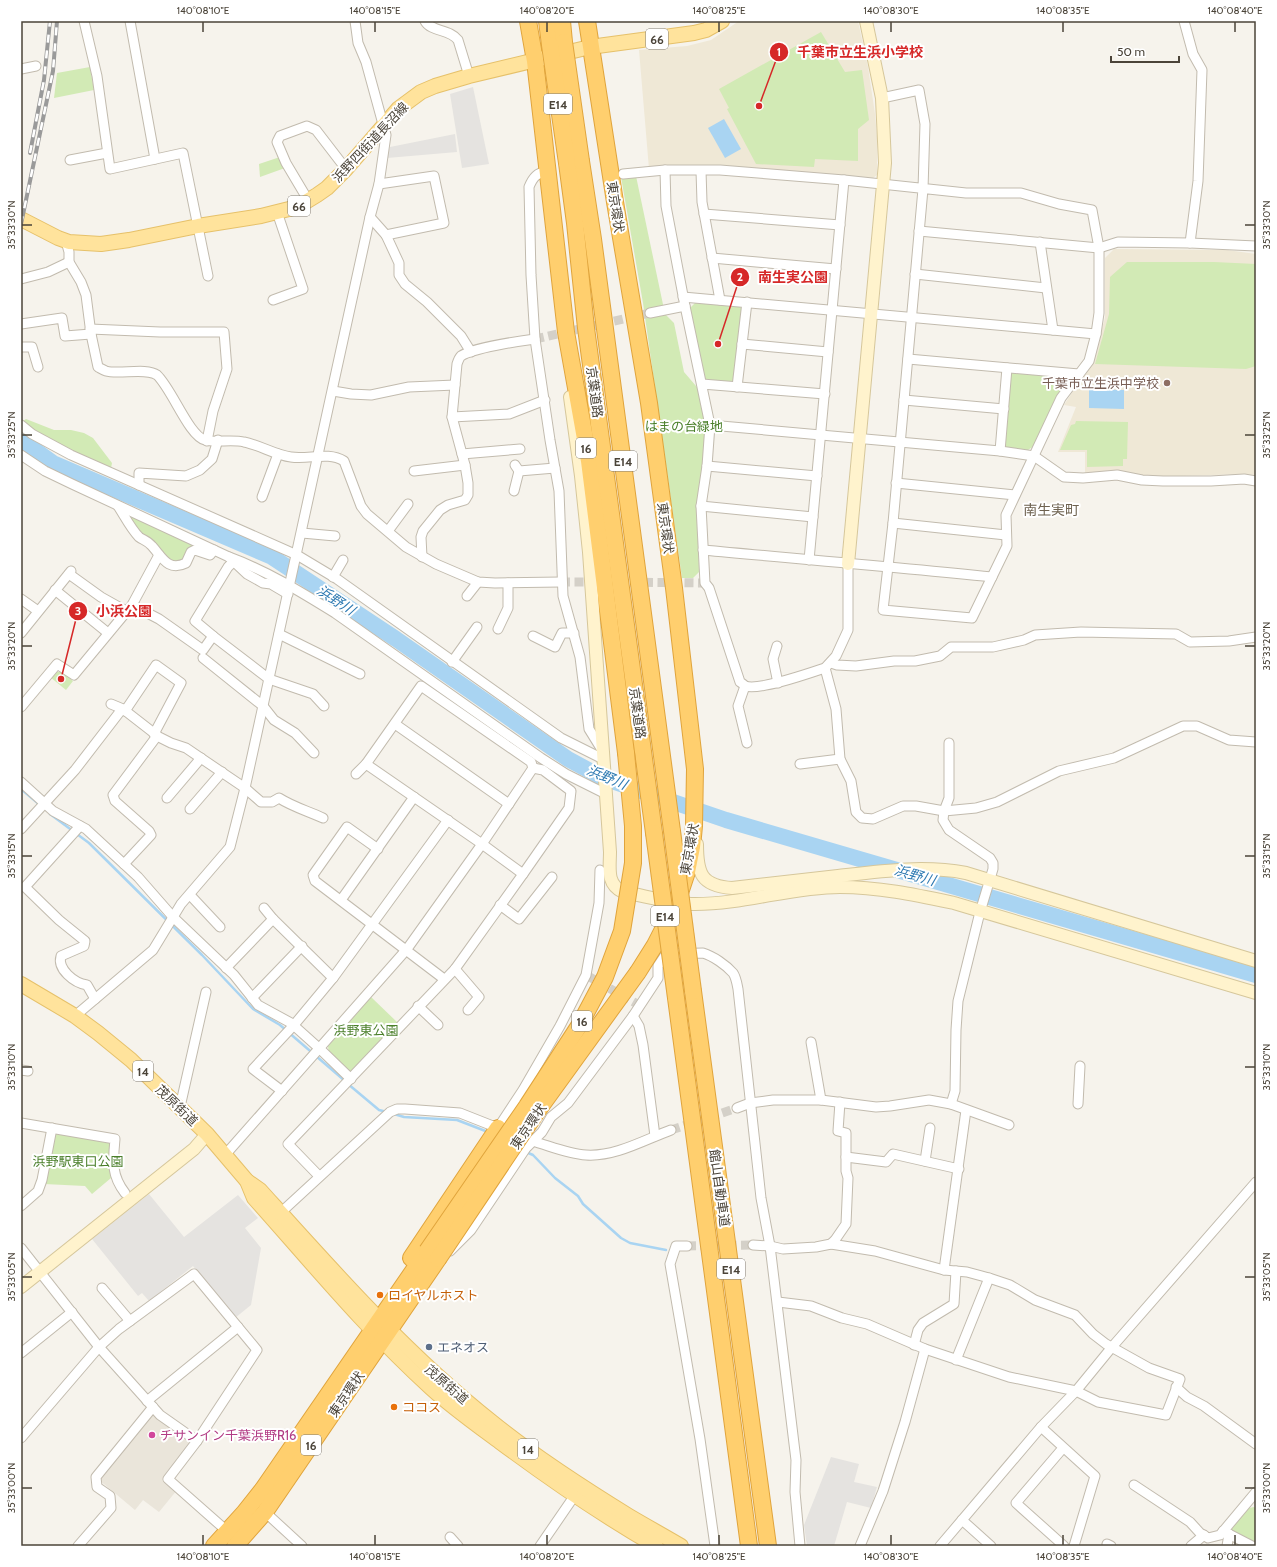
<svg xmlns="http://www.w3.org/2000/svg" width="1277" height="1567" font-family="Cabin,'Noto Sans JP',sans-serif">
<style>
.residential{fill:#eae5da}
.education{fill:#efe8d6}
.green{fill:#d2eab5}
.parking{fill:#e5e3e0}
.water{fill:#a9d4f2}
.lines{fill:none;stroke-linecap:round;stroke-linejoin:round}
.stream{stroke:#a9d4f2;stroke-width:2.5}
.river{stroke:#a9d4f2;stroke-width:16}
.street-tunnel{stroke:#d4d0c8;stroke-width:9;stroke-dasharray:9 4.5;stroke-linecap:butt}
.street-casing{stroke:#c2bbae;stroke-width:11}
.secondary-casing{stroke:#d6c79b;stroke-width:14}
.primary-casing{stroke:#e6c16a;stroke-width:16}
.highway-casing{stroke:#e0a43c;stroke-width:18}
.street{stroke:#fff;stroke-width:9}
.secondary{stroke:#fff3cd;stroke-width:12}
.primary{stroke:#ffe39c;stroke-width:14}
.highway{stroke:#ffcf6e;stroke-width:16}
.rail-casing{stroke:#9a9a9a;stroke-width:4}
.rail{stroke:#fff;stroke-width:2.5;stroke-dasharray:8;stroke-linecap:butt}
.highway-bridge-casing{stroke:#e0a43c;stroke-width:18;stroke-linecap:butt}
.highway-bridge{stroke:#ffcf6e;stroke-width:16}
.ticks{fill:none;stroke:#4b4439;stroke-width:1.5}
.education-dot{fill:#8d6e63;stroke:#fff;stroke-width:1.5}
.food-dot{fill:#e8710a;stroke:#fff;stroke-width:1.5}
.service-dot{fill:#5c6f8a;stroke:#fff;stroke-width:1.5}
.hotel-dot{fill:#d1479c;stroke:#fff;stroke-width:1.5}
.labels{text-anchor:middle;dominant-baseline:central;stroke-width:4;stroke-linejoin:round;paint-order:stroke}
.shield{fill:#fff;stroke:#817c74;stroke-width:1}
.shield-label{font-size:12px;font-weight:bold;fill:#4b4439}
.street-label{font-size:13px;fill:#4b4439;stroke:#fff}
.education-label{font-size:13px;fill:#785e54;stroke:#fff;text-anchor:end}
.park-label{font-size:13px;fill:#4a7f2a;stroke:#fff}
.food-label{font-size:13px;fill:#c56008;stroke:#fff;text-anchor:start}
.service-label{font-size:13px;fill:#4e5e75;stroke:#fff;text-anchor:start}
.hotel-label{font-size:13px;fill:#b23c85;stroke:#fff;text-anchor:start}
.neighbourhood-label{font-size:14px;fill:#6e6250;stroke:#fff}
.water-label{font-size:14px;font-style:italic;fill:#2e7ab2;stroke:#fff}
.leader{fill:none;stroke:#d62828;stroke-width:1.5}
.callout-dot{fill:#d62828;stroke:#fff;stroke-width:1.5}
.mark-label{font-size:12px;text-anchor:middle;font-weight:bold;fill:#fff}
.callout-label{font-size:14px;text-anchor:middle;font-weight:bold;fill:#d62828;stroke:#fff;stroke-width:4;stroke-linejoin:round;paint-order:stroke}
.neatline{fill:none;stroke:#4b4439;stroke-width:1.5}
.ticks-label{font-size:10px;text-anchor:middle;fill:#4b4439}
</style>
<rect width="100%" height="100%" fill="#f6f3ec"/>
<polygon class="residential" points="152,1411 193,1442 165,1480 177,1490 159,1512 143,1500 135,1510 98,1479"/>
<g class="education">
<polygon points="739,21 858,21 868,67 875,114 877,136 877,175 870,180 649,169 639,50 687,46 711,40"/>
<polygon points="1114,249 1227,250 1256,254 1256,475 1244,474 1149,477 1129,475 1116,470 1085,473 1085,452 1058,452 1076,407 1064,405 1092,362 1105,318 1105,258"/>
</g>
<g class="green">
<polygon points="821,32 845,72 862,70 869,120 858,129 858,161 815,159 814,167 756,164 727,109 729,108 719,89"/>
<polygon points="90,67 94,90 54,98 57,73"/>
<polygon points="280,157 285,168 260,177 259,164"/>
<polygon points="636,176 665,314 674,323 684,372 702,393 708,424 706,466 698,505 699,572 693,578 682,578 643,303 621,177"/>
<polygon points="1127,262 1214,262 1256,264 1256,366 1246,369 1095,364 1109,314 1110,277"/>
<polygon points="696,302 740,306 742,310 733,383 709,382 703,377 688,310"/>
<polygon points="1009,371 1062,376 1064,386 1034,446 1028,450 1002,449"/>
<path d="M26,419l28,11h17l13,3 9,5 19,25 -1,5c-31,-13 -63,-24 -89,-46z"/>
<polygon points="1076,421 1128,422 1127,459 1123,459 1123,466 1087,467 1087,450 1060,450 1071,425 1075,424"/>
<polygon points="128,514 210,550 194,548 184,561 176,565 141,536"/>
<polygon points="54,672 62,672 73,681 66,690 50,677"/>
<polygon points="371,997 398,1023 349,1074 329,1055 328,1046"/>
<polygon points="55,1132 112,1142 109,1161 111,1178 92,1194 85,1186 44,1184"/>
<polygon points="1254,1507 1256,1509 1256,1544 1251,1540 1231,1533 1230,1529 1249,1508"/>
</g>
<g class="parking">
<polygon points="473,87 489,164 462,168 450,94"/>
<polygon points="455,134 457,152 387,158 390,147"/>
<polygon points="149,1194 184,1237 238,1195 258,1218 245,1228 261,1248 251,1305 235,1318 193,1266 149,1301 142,1293 138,1296 92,1239"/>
<polygon points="831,1457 859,1464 854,1482 877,1487 871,1508 847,1502 834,1546 807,1546 804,1525"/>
</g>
<g class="water">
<polygon points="724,119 741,149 725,158 708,128"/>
<polygon points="1089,389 1124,390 1124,409 1089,408"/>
</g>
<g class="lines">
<g class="stream">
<polyline points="21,789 40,805"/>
<polyline points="50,814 89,843 202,955 253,1009 280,1025 345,1081"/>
<polyline points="348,1084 379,1110 387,1112"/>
<polyline points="394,1114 404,1117 457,1120 488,1132"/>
<polyline points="526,1152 533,1155 555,1178 578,1196 583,1204 621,1238 630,1243 666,1250"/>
</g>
<polyline class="river" points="21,440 53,463 272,557 396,639 568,759 603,778 726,820 1256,975"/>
<g class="street-tunnel">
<polyline points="535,339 650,313"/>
<polyline points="561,582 596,582"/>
<polyline points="617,582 705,583"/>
<polyline points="586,975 639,1005"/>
<polyline points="671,1130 737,1108"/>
<polyline points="687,1246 753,1245"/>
</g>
<defs>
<g id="street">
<polyline points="84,21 97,76 110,169 183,153 208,276"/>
<polyline points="130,21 155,159"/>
<path d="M425,21c6,11 25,8 33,19l11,36"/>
<polyline points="1184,21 1193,54 1202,70 1198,181 1190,243"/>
<polyline points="21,69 36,66"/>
<polyline points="70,160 107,153"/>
<path d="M665,170l1,36 19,100 25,119 -3,41 -6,40 4,77 4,5 31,94c0,0 5,3 5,4 14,5 65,-13 80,-18l11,-12 12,-26v-66"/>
<path d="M547,171c-10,2 -14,6 -18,16l2,88 4,64 15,101 9,51 4,105 17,61 9,72 13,21"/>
<polyline points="701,171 702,202 720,300"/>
<polyline points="623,174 665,170 720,170 844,180 966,193 1021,193 1059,204 1092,210 1099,248 1099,313 1096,334 1089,361 1061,398 1006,515 1007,546 972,618 883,610 893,523 923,189 925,124 919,90 882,98"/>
<polyline points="308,200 286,163 277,142 280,136 307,126 316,130 346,169"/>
<polyline points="704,214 840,225"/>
<polyline points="370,217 386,235 444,223 434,176 379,184"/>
<polyline points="919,231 1099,248 1118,242 1190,243 1256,246"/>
<polyline points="386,235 399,263 399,275 405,284 427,302 461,336 471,352"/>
<path d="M66,241l3,11v10l12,20 5,13 5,39 7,33c2,1 5,3 8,4 13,4 40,-4 51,4 15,14 32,61 48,65 10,3 27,-1 39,2 16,3 31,13 47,15 17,3 37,-6 53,4l17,45 6,8 39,33 30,17 42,18 17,1 66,-1"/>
<polyline points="1040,242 1053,330"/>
<polyline points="712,258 836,269"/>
<polyline points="915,274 1046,288"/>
<polyline points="21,279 48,272 69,262"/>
<polyline points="683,297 1096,334"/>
<polyline points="273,300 303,289 277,212"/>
<polyline points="650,313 685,306"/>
<polyline points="21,324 62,318 65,336 91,334"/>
<polyline points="90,329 160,332 224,332 227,369 213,411 207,441"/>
<polyline points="742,344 828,352"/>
<polyline points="21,347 32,347 38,367"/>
<polyline points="908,359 1079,374"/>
<polyline points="702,384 825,394"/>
<polyline points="737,387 747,302"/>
<polyline points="333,391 351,394 371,395 409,387 455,385"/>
<polyline points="904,400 1004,409"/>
<polyline points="452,417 509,414 545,400"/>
<polyline points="21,425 32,434 71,455 297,555 337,579 561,738 603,759"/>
<polyline points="710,425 1000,451 1034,456 1064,477 1083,478 1117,475 1142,480 1163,481 1211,481 1244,479 1256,481"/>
<polyline points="1000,451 1007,368"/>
<polyline points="462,454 520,449"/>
<polyline points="21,455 45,471 72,484 229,557 247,574 263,583 271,584 288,594"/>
<polyline points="515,465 519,471 555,468"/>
<polyline points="707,466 817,476"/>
<polyline points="414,471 465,465"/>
<polyline points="896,483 1015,495"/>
<polyline points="139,485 139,473 186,476 200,470 212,459 218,440"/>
<polyline points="514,491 519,471"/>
<polyline points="262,497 278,454"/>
<path d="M118,506c6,9 13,23 21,31 4,3 9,4 13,9 10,11 16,26 34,17l5,-11 4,-2 15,5 4,-5"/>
<polyline points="701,506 813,517"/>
<polyline points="893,523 1006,535"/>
<polyline points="388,531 408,504"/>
<polyline points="302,533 335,536"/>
<path d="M703,550c97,9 193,17 289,27"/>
<path d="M229,557c38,14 72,35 106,56l206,145 25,16 40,20"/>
<path d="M422,557l-1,-20 2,-6 17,-21 8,-5 17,-5 3,-5v-12l-3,-18 -13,-48 5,-53c1,-3 2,-6 4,-8 11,-8 59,-15 74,-17"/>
<polyline points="809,560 844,180"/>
<polyline points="234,561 228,567 195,621 213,636 269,679 313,694 324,706"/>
<polyline points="69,574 101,597 126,611"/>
<polyline points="333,577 343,560"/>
<polyline points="55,590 108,633"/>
<polyline points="467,596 478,582"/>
<polyline points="21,599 38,611"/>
<polyline points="132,605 159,619 203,650 213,636"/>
<polyline points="498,629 508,608 508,583"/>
<polyline points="21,633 71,571"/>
<polyline points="279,634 360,674"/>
<polyline points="533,636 555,647 562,633 574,633"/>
<polyline points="777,646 773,659 778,683"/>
<polyline points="203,658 263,706 274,720 295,733 314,753"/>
<polyline points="452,662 477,627"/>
<polyline points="831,663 837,665 856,666 894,661 915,661 940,656 951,647 993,647 1024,640 1035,635 1081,632 1176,634 1190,642 1229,641 1256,637"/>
<polyline points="825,668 836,709 840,759 851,781 856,812 862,818 873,819 903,806 916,806 944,811 976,808 997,802 1059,771 1114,758 1183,726 1197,726 1229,740 1256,742"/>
<polyline points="745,686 738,706 747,743"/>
<path d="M111,704l12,5 36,28 12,6 15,5 59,40 16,14h11l7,-4c14,9 29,13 44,20"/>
<polyline points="21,707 57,664 74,675 132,605 159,555"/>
<polyline points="125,711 156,665 181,683 154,734"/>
<polyline points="395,724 509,804"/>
<polyline points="949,743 949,798 944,811 943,820 949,830 990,858 993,863 993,869 980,912 958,1001 956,1030 955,1091 951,1104"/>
<polyline points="800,764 840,759"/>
<polyline points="21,782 53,811 86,829 138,877 173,917 234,975 258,1005 291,1023 320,1049 351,1079"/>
<polyline points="167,798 201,758"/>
<polyline points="190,809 222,772"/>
<path d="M80,826l-55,61 34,33 26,21 -1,5 -23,10c-4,13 13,27 26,29l8,14"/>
<polyline points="21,829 75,770 122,709"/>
<polyline points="378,849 347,827 313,875 315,881 444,979"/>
<polyline points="124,864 151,835 149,831 115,801 113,795 157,736"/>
<polyline points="523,874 569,808 571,791 543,770 533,768"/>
<polyline points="190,895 220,927"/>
<polyline points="341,900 414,797"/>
<polyline points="500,905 519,919 552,877"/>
<polyline points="264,908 273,919 333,978"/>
<polyline points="226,968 273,919"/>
<polyline points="455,969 479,997 468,1010"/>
<polyline points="252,998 302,946"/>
<polyline points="418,1006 438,1025"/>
<polyline points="75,1016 153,950 181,904 230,847 245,788 370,217 379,184 386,135 366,62 358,43 355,21"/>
<polyline points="633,1016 639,1026 643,1045 655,1136"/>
<polyline points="811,1042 821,1100"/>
<polyline points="21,1070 28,1071"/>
<polyline points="282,1091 253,1069 294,1025 333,978 448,820"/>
<polyline points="1078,1104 1080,1066"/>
<polyline points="180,1107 206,992"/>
<polyline points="737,1108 750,1103 773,1100 821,1100 876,1107 890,1106 929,1100 951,1104 1009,1125"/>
<path d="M21,1123l94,16c-2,22 -4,36 10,54"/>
<path d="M532,1141c18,5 36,13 54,14 29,2 58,-15 85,-25"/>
<polyline points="225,1155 407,949 482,844 533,768 531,762 421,686 366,764 356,774"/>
<polyline points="846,1157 886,1162 893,1154 959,1169"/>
<polyline points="925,1161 930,1128"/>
<polyline points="319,1176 288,1144 455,969 523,874 482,844 366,764"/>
<polyline points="21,1206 38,1191 42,1180 52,1128"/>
<polyline points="277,1216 390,1112 397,1109 405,1109 460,1113 498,1128 523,1090 560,1026 586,975 599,903 600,870"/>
<polyline points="831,1244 835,1240 846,1224 848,1178 846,1171 846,1133 838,1131 840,1102"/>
<polyline points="753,1245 770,1246 783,1249 816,1247 831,1244 875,1251 944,1270 967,1272 989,1278 1010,1285 1035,1300 1075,1315 1093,1334 1106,1344 1149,1368 1180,1379 1166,1415 1098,1402 1076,1391 1009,1377 925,1349 867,1324 842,1318 811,1306 778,1302"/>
<polyline points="687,1246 676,1246 670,1264 700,1439 715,1546"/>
<polyline points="21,1248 99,1347 160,1415 197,1441"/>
<path d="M450,1251l21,-21 55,-82 16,-16 9,-15 17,-14 65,-87 25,-38v-12l8,-12 37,-1c10,3 23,12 30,20 3,4 4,11 5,16l23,209 9,48 26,214 -1,32 5,54"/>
<polyline points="944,1270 966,1110"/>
<polyline points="102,1288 130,1321"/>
<polyline points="914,1345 918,1330 923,1323 954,1304 956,1271"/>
<polyline points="21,1353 72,1312"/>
<polyline points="956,1360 989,1278"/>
<polyline points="1176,1387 1187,1397 1204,1406 1256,1444"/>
<polyline points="147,1401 238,1327"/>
<polyline points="1041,1427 1095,1476 1074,1546"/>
<polyline points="21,1438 99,1347 119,1329 194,1274 257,1350 197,1441 168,1479 228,1532"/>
<polyline points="1063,1448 1016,1503 1064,1546"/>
<polyline points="1134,1485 1190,1522 1200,1533 1208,1538 1220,1535 1256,1492"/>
<polyline points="265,1512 302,1546"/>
<polyline points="962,1520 991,1546"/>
<polyline points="1223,1531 1252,1546"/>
<polyline points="450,1537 458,1546"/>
<polyline points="1107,1544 1111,1546"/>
<polyline points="78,1546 111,1508 110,1496 97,1487 96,1477 153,1407"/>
<polyline points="540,1546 575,1495"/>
<polyline points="860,1546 883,1491 905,1422 925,1349"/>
<polyline points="940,1546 1041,1427 1076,1391 1112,1347 1256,1182"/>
<polyline points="1191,1546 1204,1535"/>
<polyline points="1227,1546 1229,1534"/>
</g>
<g id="secondary">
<path d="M570,397l11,79 8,76 21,300c0,16 -4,32 13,40 23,4 50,12 72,12 49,0 97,-17 145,-17 39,0 76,8 114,16l302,90"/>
<polyline points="848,564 885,163 882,98 866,21"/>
<path d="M697,844c0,29 4,42 35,44 36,-4 71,-8 106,-12 43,-5 86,-11 128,-3l290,88"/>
<polyline points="21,1287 194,1149 207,1134"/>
</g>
<g id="primary">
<polyline points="21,219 58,238 69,242 101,244 129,240 198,226 261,216 289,209 299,206 317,195 327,188 346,169 398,109 421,92 435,86 469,76 590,47 694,33 706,30 722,21"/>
<path d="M21,984l54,32 23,17 33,27 76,74 40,47 7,17c58,65 113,132 177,190 22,20 46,37 69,54 51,38 102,73 156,104"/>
<path d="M247,1181l13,9c73,81 146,164 232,232 43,35 90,65 137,94 17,10 35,20 52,30"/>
</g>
<g id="highway">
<polyline points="528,21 535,61 566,332 589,461 626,753"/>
<polyline points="547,21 550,45"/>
<polyline points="562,21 564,42"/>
<polyline points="587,21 615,202 649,403 674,588 695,769 694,826 692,847 687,872 677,902 655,945 638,972"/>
<polyline points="581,161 593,239 672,831"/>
<polyline points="567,163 575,223 586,328 654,833"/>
<polyline points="693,991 768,1546"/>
<polyline points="676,998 749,1546"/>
<polyline points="411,1258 498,1128"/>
<polyline points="214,1546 244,1513 263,1489 427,1251"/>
<polyline points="235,1546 265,1512 438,1259"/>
</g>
</defs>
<use href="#street" class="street-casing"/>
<use href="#secondary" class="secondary-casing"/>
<use href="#primary" class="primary-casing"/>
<use href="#highway" class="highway-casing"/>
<use href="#street" class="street"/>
<use href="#secondary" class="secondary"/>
<use href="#primary" class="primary"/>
<use href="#highway" class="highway"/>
<defs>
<g id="rail">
<polyline points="30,153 44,80 50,21"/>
<polyline points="21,224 53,71 57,21"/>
</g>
</defs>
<use href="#rail" class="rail-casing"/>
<use href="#rail" class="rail"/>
<defs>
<g id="highway-bridge">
<polyline points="564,42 581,161"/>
<polyline points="550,45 567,163"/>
<polyline points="672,831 693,991"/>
<polyline points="654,833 676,998"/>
<polyline points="427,1251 527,1106 579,1026 605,977 622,931 633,863 633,826 626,753"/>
<polyline points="438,1259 536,1113 638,972"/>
</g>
</defs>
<use href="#highway-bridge" class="highway-bridge-casing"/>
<use href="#highway-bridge" class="highway-bridge"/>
</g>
<path class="ticks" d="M203,22v10M375,22v10M547,22v10M719,22v10M891,22v10M1063,22v10M1235,22v10M22,225h10M1245,225h10M22,435h10M1245,435h10M22,646h10M1245,646h10M22,856h10M1245,856h10M22,1067h10M1245,1067h10M22,1277h10M1245,1277h10M22,1488h10M1245,1488h10M203,1535v10M375,1535v10M547,1535v10M719,1535v10M891,1535v10M1063,1535v10M1235,1535v10"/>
<circle class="education-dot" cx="1167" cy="383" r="4"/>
<g class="food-dot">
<circle cx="380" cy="1295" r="4"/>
<circle cx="394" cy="1407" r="4"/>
</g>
<circle class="service-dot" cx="429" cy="1347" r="4"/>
<circle class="hotel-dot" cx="152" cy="1435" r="4"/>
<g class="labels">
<g class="shield">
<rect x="646" y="29" width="22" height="20" rx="3"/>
<rect x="544" y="94" width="28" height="20" rx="3"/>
<rect x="288" y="196" width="22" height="20" rx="3"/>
<rect x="576" y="438" width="20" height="20" rx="3"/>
<rect x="609" y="451" width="28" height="20" rx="3"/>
<rect x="651" y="906" width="28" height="20" rx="3"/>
<rect x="572" y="1011" width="20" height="20" rx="3"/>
<rect x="133" y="1061" width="20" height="20" rx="3"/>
<rect x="717" y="1259" width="28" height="20" rx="3"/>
<rect x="301" y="1435" width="20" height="20" rx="3"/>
<rect x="518" y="1439" width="20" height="20" rx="3"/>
</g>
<g class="shield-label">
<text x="657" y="39">66</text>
<text x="558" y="104">E14</text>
<text x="299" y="206">66</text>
<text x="586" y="448">16</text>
<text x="623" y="461">E14</text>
<text x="665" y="916">E14</text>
<text x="582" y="1021">16</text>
<text x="143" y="1071">14</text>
<text x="731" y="1269">E14</text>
<text x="311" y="1445">16</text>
<text x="528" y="1449">14</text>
</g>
<g class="street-label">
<text transform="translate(370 142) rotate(-47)">浜野四街道長沼線</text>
<text transform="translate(616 207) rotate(81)">東京環状</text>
<text transform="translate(595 392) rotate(82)">京葉道路</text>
<text transform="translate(666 528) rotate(82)">東京環状</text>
<text transform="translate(638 713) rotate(82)">京葉道路</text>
<text transform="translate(689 849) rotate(-80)">東京環状</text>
<text transform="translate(177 1105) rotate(44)">茂原街道</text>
<text transform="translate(528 1126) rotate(-56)">東京環状</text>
<text transform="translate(720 1188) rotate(82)">館山自動車道</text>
<text transform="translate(447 1384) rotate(41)">茂原街道</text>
<text transform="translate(346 1394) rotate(-56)">東京環状</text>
</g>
<g class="education-label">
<text x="1159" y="383">千葉市立生浜中学校</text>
</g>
<g class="park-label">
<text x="684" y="426">はまの台緑地</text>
<text x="366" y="1030">浜野東公園</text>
<text x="78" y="1161">浜野駅東口公園</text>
</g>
<g class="food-label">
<text x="388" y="1295">ロイヤルホスト</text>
<text x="402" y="1407">ココス</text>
</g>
<g class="service-label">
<text x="437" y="1347">エネオス</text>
</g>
<g class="hotel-label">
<text x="160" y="1435">チサンイン千葉浜野R16</text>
</g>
<g class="neighbourhood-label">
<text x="1051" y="510">南生実町</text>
</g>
<g class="water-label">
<text transform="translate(336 600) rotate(33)">浜野川</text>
<text transform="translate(607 777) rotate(23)">浜野川</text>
<text transform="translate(915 875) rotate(16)">浜野川</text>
</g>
</g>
<path class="leader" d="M759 106L779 52M718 344L740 277M61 679L78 611"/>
<g class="callout-dot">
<circle cx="759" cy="106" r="4"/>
<circle cx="718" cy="344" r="4"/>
<circle cx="61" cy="679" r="4"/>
<circle cx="779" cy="52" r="10"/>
<circle cx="740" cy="277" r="10"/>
<circle cx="78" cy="611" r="10"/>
</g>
<g class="mark-label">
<text x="779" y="56">1</text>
<text x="740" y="281">2</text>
<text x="78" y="615">3</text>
</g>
<g class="callout-label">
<text x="860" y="57">千葉市立生浜小学校</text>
<text x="793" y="282">南生実公園</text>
<text x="124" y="616">小浜公園</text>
</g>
<rect width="1277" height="1567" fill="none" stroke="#ffffff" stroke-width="44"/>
<path d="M1111 56v6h68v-6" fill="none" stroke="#4b4439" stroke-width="2"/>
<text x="1117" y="56" font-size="12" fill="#4b4439" stroke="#ffffff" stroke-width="3" paint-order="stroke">50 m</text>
<rect x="22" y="22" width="1233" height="1523" class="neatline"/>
<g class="ticks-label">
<text x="203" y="14">140°08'10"E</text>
<text x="375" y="14">140°08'15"E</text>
<text x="547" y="14">140°08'20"E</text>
<text x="719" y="14">140°08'25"E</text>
<text x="891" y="14">140°08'30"E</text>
<text x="1063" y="14">140°08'35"E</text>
<text x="1235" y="14">140°08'40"E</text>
<text transform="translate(11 225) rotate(-90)" y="4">35°33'30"N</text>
<text transform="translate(1266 225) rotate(-90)" y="4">35°33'30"N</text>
<text transform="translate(11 435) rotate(-90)" y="4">35°33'25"N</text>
<text transform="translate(1266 435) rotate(-90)" y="4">35°33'25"N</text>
<text transform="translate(11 646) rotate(-90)" y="4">35°33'20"N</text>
<text transform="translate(1266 646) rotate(-90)" y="4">35°33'20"N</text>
<text transform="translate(11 856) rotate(-90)" y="4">35°33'15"N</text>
<text transform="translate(1266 856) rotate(-90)" y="4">35°33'15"N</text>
<text transform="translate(11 1067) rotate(-90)" y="4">35°33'10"N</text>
<text transform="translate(1266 1067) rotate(-90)" y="4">35°33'10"N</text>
<text transform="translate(11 1277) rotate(-90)" y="4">35°33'05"N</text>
<text transform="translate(1266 1277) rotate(-90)" y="4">35°33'05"N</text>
<text transform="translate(11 1488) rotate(-90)" y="4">35°33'00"N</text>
<text transform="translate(1266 1488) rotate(-90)" y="4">35°33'00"N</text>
<text x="203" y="1560">140°08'10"E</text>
<text x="375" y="1560">140°08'15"E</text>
<text x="547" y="1560">140°08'20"E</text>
<text x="719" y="1560">140°08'25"E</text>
<text x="891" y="1560">140°08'30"E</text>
<text x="1063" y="1560">140°08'35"E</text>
<text x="1235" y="1560">140°08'40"E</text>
</g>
</svg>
